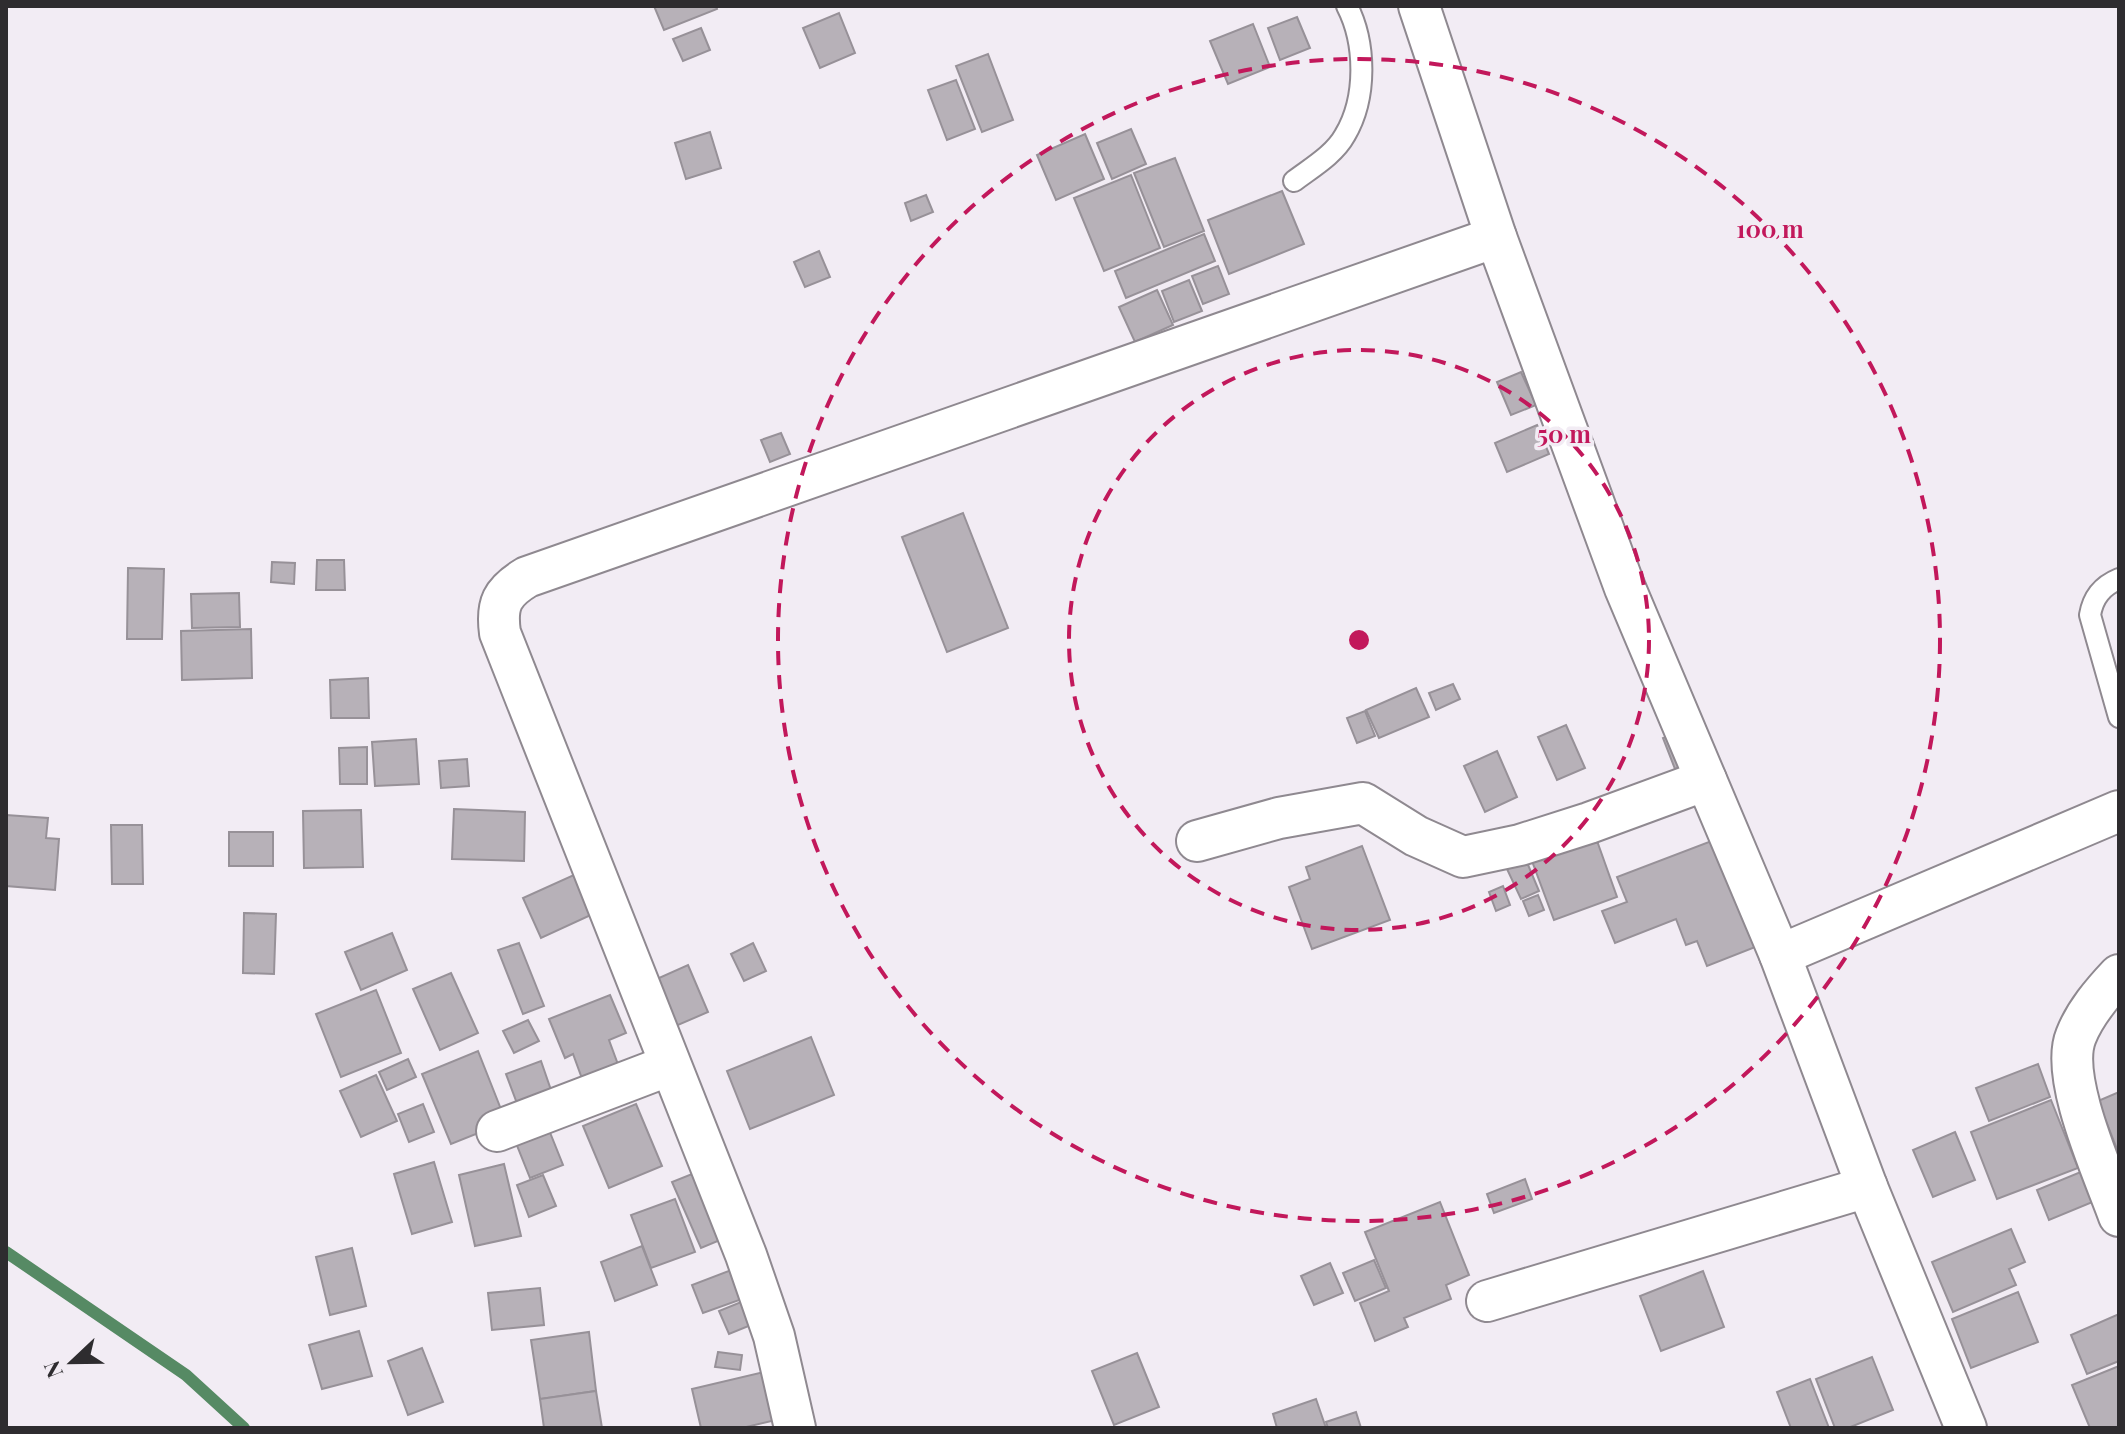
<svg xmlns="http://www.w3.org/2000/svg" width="2125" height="1434" font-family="'Playfair Display',serif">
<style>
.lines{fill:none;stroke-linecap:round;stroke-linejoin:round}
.stream{stroke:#568a64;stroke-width:12}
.building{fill:#b7b1b8;stroke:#979198;stroke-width:2}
.service-casing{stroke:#8f8990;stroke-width:24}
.minor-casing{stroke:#8f8990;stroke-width:44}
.service{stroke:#fff;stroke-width:20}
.minor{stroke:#fff;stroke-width:40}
.ring{fill:none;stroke:#c2185b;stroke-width:4;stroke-dasharray:14 10}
.centre{fill:#c2185b;stroke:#f2ecf4;stroke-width:4}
.ring-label{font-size:24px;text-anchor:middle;font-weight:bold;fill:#c2185b;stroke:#f2ecf4;stroke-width:7;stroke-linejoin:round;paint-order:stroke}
</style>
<rect width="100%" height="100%" fill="#f2ecf4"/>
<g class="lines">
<polyline class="stream" points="6,1252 186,1375 244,1428"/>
</g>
<g class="building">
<polygon points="654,6 716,6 717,9 664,30"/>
<polygon points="839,13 855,53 820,68 803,28"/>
<polygon points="1297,17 1310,48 1280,60 1268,28"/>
<polygon points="1253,24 1270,67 1228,84 1210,41"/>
<polygon points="701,28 710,50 683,61 673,39"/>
<polygon points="988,54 1013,120 982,132 956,66"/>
<polygon points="956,80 975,129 947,140 928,90"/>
<polygon points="1131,129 1146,164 1112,179 1097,143"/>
<polygon points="710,132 721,168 686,179 675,143"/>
<polygon points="1085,134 1104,179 1056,200 1037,155"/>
<polygon points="1175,158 1204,231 1164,247 1134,173"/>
<polygon points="1131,175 1160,248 1104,271 1074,198"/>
<polygon points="1282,191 1304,244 1229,274 1208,220"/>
<polygon points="926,195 933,212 911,221 905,203"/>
<polygon points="1204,234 1215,261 1126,298 1115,271"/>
<polygon points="819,251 830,277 805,287 794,262"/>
<polygon points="1218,266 1229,294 1203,304 1192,276"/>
<polygon points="1189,280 1202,311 1174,322 1162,291"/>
<polygon points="1157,290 1173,325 1135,342 1119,307"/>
<polygon points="1521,372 1536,405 1511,415 1497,382"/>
<polygon points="1537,425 1549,454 1507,472 1495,443"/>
<polygon points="781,433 790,454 770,462 761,440"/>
<polygon points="963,513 1008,628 947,652 902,537"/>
<polygon points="317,560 344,560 345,590 316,590"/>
<polygon points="272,562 295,563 294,584 271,582"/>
<polygon points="128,568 164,569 162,639 127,639"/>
<polygon points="239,593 240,627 192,628 191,594"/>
<polygon points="251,629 252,678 182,680 181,631"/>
<polygon points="368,678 369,718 331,718 330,680"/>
<polygon points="1453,684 1460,699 1436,710 1429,693"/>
<polygon points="1416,688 1429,717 1379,738 1366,710"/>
<polygon points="1365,711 1375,736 1357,743 1347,718"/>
<polygon points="1566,725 1585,768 1557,780 1538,737"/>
<polygon points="1681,731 1693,763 1675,769 1663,738"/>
<polygon points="416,739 419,784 375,786 372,742"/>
<polygon points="367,747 367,784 340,784 339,748"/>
<polygon points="1497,751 1517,797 1485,812 1464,766"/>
<polygon points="467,759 469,786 441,788 439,761"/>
<polygon points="454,809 525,812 524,861 452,859"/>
<polygon points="361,810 363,867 304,868 303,811"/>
<polygon points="6,815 48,818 46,838 59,839 55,890 6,886"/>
<polygon points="111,825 142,825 143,884 112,884"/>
<rect x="229" y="832" width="44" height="34"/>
<polygon points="1722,837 1763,944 1707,966 1697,941 1686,945 1676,919 1615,943 1602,911 1627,902 1617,877"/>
<polygon points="1596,838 1617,897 1554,920 1532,861"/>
<polygon points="1362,846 1390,920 1312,949 1289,887 1310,879 1306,867"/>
<polygon points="1526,860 1539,891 1521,899 1507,869"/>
<polygon points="576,874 593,914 541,938 523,898"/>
<polygon points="1503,886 1510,905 1496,911 1489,892"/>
<polygon points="1538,895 1544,910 1529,916 1523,901"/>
<polygon points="244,913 276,914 274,974 243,973"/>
<polygon points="392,933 407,970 361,990 345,952"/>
<polygon points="519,943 544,1006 523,1014 498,950"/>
<polygon points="753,943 766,971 744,981 731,954"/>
<polygon points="688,965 708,1012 671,1028 650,982"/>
<polygon points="451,973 478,1033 440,1050 413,989"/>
<polygon points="376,990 401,1053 341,1077 316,1014"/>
<polygon points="610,995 626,1033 609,1040 620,1070 584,1084 573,1054 565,1058 549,1019"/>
<polygon points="528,1020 539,1041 514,1053 503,1031"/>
<polygon points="811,1037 834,1095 750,1129 727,1071"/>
<polygon points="478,1051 506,1122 451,1144 422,1074"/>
<polygon points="408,1059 416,1077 387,1090 379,1072"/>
<polygon points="541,1061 552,1093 518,1106 506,1074"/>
<polygon points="2038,1064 2050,1097 1989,1121 1976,1088"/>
<polygon points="376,1075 397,1121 361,1137 340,1091"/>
<polygon points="2119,1092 2119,1148 2117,1149 2098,1101"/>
<polygon points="2051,1100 2078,1168 1997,1199 1971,1132"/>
<polygon points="423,1104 434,1132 409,1142 398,1114"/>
<polygon points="636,1104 662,1166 609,1188 583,1126"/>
<polygon points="545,1120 563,1165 530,1178 512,1133"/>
<polygon points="1955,1132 1975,1180 1933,1197 1913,1150"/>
<polygon points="434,1162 452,1222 412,1234 394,1174"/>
<polygon points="504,1164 521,1236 475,1246 459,1175"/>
<polygon points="2083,1171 2095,1201 2049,1220 2037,1190"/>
<polygon points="697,1172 725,1238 701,1248 672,1182"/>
<polygon points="543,1175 556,1206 529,1217 517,1185"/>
<polygon points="1525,1179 1532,1199 1494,1213 1487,1194"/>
<polygon points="675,1199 695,1252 651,1268 631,1215"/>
<polygon points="1440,1202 1469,1275 1446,1285 1451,1299 1404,1318 1408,1327 1375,1341 1360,1303 1389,1291 1365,1232"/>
<polygon points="2011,1229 2025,1262 2009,1269 2016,1285 1953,1312 1932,1262"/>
<polygon points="642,1246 657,1285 615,1301 601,1262"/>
<polygon points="352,1248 366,1306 330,1315 316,1257"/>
<polygon points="1374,1260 1386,1288 1355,1301 1343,1273"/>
<polygon points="1330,1263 1343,1293 1314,1305 1301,1276"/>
<polygon points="734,1269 745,1298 703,1313 692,1285"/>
<polygon points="1703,1271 1724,1327 1661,1351 1640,1296"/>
<polygon points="540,1288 544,1325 492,1330 488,1293"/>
<polygon points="2018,1292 2038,1342 1971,1368 1952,1319"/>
<polygon points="746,1300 756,1323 729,1334 719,1311"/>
<polygon points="2119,1314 2119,1361 2087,1374 2071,1335"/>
<polygon points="359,1331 372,1376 322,1389 309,1345"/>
<polygon points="589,1332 596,1391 540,1399 531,1340"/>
<polygon points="422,1348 443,1402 408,1415 388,1361"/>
<polygon points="718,1352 742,1355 740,1370 715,1367"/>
<polygon points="1137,1353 1159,1407 1114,1425 1092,1371"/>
<polygon points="1872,1357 1893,1410 1848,1428 1835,1428 1816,1379"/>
<polygon points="2119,1366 2119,1428 2090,1428 2072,1385"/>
<polygon points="768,1371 780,1419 742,1428 701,1428 692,1389"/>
<polygon points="1810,1379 1829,1428 1791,1428 1777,1392"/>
<polygon points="596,1391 602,1428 544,1428 540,1399"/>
<polygon points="1316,1399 1326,1428 1277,1428 1273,1414"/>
<polygon points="1356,1412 1361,1428 1328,1428 1326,1422"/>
</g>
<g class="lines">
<defs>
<g id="service">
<path d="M1294,181c17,-13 40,-26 51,-46 22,-37 21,-92 2,-129"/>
<path d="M2119,579c-17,7 -26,18 -29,36l29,102"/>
</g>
<g id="minor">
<polyline points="1419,6 1496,237 1625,588 1780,955 1867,1187 1966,1428"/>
<polyline points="1197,841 1279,818 1363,803 1416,836 1463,857 1520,845 1589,823 1706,780"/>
<polyline points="1780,955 2119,811"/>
<path d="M2119,975c-17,18 -34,38 -43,61 -17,41 28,138 43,180"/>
<polyline points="497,1131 670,1065"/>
<polyline points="1487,1301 1867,1187"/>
<path d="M795,1428l-21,-92 -28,-81 -246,-622c-4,-29 2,-41 27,-56l969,-340"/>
</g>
</defs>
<use href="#service" class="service-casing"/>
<use href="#minor" class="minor-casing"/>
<use href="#service" class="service"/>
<use href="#minor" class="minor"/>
</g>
<g class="ring">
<circle cx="1359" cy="640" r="290"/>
<circle cx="1359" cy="640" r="581"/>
</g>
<circle cx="1359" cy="640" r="12" class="centre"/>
<g class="ring-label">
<text x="1770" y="238">100 m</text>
<text x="1564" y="443">50 m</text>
</g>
<rect width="2125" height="1434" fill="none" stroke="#2e2c2f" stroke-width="16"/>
<g transform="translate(72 1362) rotate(248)" stroke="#f2ecf4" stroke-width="6" paint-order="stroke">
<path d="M0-6L14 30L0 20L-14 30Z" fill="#2e2c2f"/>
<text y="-12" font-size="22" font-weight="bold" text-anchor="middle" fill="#2e2c2f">N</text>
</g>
</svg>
